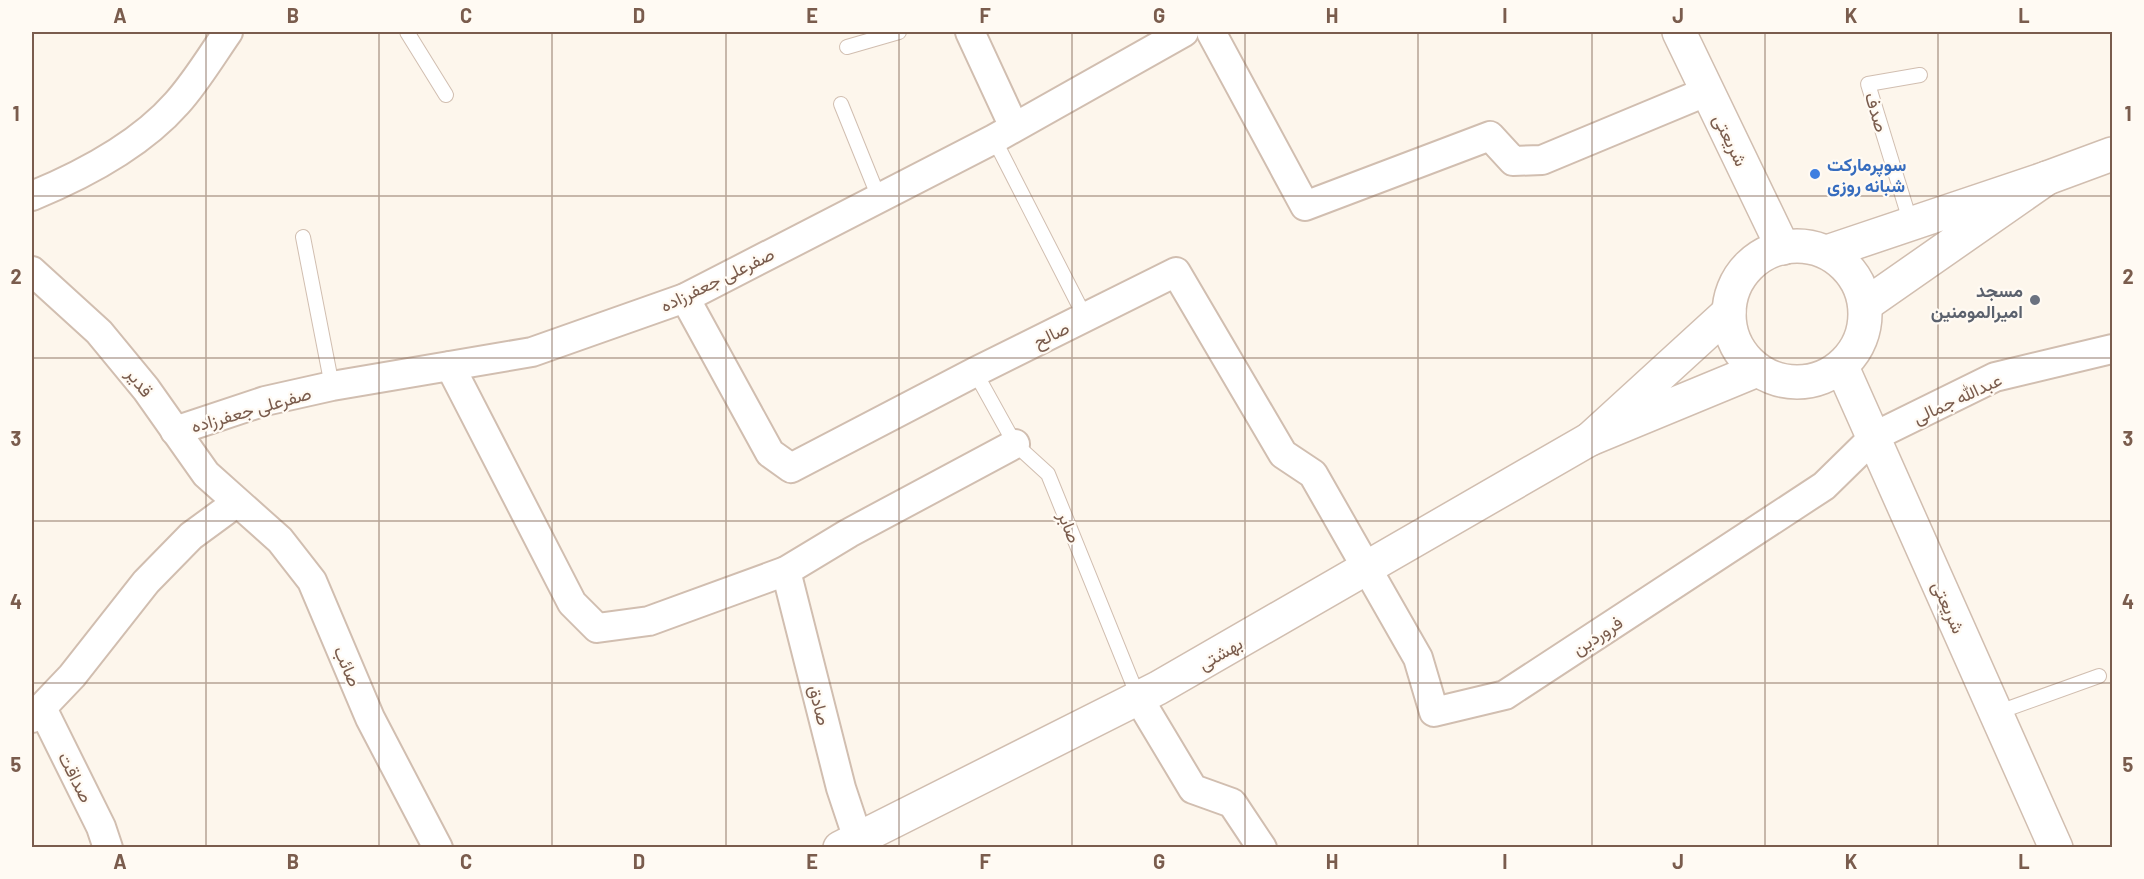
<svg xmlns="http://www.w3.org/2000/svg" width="2144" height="879" font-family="Barlow,Vazirmatn,sans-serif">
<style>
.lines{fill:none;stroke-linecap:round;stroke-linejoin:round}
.service-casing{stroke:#d1beb0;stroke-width:16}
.minor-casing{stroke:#d1beb0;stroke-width:32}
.tertiary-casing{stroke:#d1beb0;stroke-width:36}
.service{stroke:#fff;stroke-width:14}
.minor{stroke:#fff;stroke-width:28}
.tertiary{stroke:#fff;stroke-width:33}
.grid{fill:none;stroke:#7a5c4d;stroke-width:1.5;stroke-opacity:0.55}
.shop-dot{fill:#3f7fe0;stroke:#fffaf3;stroke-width:2}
.worship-dot{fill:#6b7280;stroke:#fffaf3;stroke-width:2}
.labels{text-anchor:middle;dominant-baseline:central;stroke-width:4.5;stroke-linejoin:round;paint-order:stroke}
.street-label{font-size:18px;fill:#7a5c4d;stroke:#fffaf3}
.shop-label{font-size:18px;font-weight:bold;fill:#366cbe;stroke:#fffaf3;text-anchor:start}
.worship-label{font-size:18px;font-weight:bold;fill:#5b616d;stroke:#fffaf3;text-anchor:end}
.neatline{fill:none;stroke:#7a5c4d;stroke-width:2}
.grid-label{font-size:20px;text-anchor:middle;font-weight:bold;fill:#7a5c4d}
</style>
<rect width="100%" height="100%" fill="#fdf6ec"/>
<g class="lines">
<defs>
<g id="service">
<polyline points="407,32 446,95"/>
<polyline points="847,47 899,32"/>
<polyline points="841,104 879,198"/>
<polyline points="994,139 1085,317"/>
<polyline points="1911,224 1868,84 1920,75"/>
<polyline points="303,237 332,386"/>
<polyline points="975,372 1015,444 1048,474 1139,699"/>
<polyline points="1996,713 2099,676"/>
</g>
<g id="minor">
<polyline points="970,32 1014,127"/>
<polyline points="1211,32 1305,206 1490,136 1513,161 1542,160 1708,91"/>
<path d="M32,196c51,-21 108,-51 145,-93 19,-21 35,-48 51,-71"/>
<polyline points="32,271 99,332 146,389 206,474 280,540 312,581 370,718 438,848"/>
<polyline points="685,298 770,453 791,468 975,372 1176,272 1283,454 1313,474 1418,658 1434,712 1505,695 1824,486 1875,436 1995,377 2112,349"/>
<polyline points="450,366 572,603 597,628 649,621 786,571 849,533 1015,444"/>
<polyline points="175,431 265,401 332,386 532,352 685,298 994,139 1184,32"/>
<polyline points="786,571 841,788 861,848"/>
<polyline points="1139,699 1193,789 1232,803 1262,848"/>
<polyline points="42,708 101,827 108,848"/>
<polyline points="32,718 72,676 146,582 191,536 236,503"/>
</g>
<g id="tertiary">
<polyline points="1679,32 1783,248"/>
<polyline points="2047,178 2112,154"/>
<circle cx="1797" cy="314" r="68"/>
<polyline points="1827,252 2047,178 1865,305"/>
<polyline points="1729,312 1590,439 1757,370"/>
<polyline points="1842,367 2056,848"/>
<polyline points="840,848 1158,688 1590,439"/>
</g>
</defs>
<use href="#service" class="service-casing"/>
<use href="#minor" class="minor-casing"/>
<use href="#tertiary" class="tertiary-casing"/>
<use href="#service" class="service"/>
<use href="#minor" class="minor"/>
<use href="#tertiary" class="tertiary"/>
</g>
<path class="grid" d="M206,32v816M379,32v816M552,32v816M726,32v816M899,32v816M1072,32v816M1245,32v816M1418,32v816M1592,32v816M1765,32v816M1938,32v816M32,196h2080M32,358h2080M32,521h2080M32,683h2080"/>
<circle class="shop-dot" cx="1815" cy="174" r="6"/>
<circle class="worship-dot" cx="2035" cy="300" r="6"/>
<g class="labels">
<g class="street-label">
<text transform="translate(1877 112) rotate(73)">صدف</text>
<text transform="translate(1731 140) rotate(64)">شریعتی</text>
<text transform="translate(717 279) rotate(-26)">صفرعلی جعفرزاده</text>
<text transform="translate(1051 334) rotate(-26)">صالح</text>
<text transform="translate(140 382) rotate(52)">قدیر</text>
<text transform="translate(1957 398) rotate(-25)">عبدالله جمالی</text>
<text transform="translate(251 409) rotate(-16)">صفرعلی جعفرزاده</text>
<text transform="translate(1070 527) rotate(68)">صابر</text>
<text transform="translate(1949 607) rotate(66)">شریعتی</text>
<text transform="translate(1597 635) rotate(-33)">فروردین</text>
<text transform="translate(1220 653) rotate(-30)">بهشتی</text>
<text transform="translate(348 666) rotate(67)">صائب</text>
<text transform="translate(820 705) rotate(76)">صادق</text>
<text transform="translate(76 777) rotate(63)">صداقت</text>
</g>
<g class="shop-label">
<text x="1827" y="164">سوپرمارکت<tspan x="1827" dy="21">شبانه روزی</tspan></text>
</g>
<g class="worship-label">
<text x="2023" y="290">مسجد<tspan x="2023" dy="21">امیرالمومنین</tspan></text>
</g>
</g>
<rect width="2144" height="879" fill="none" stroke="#fffaf3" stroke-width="66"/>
<rect x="33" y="33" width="2078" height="813" class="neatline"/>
<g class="grid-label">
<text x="120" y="23">A</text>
<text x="293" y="23">B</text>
<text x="466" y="23">C</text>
<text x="639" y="23">D</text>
<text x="812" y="23">E</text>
<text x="985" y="23">F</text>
<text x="1159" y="23">G</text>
<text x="1332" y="23">H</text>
<text x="1505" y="23">I</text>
<text x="1678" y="23">J</text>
<text x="1851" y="23">K</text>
<text x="2024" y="23">L</text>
<text x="16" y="121">1</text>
<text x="2128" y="121">1</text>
<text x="16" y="284">2</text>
<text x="2128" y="284">2</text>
<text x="16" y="446">3</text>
<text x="2128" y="446">3</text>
<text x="16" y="609">4</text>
<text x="2128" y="609">4</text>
<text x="16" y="772">5</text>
<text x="2128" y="772">5</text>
<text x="120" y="869">A</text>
<text x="293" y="869">B</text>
<text x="466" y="869">C</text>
<text x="639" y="869">D</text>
<text x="812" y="869">E</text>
<text x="985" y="869">F</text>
<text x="1159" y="869">G</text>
<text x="1332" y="869">H</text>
<text x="1505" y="869">I</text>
<text x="1678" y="869">J</text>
<text x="1851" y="869">K</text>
<text x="2024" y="869">L</text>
</g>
</svg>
